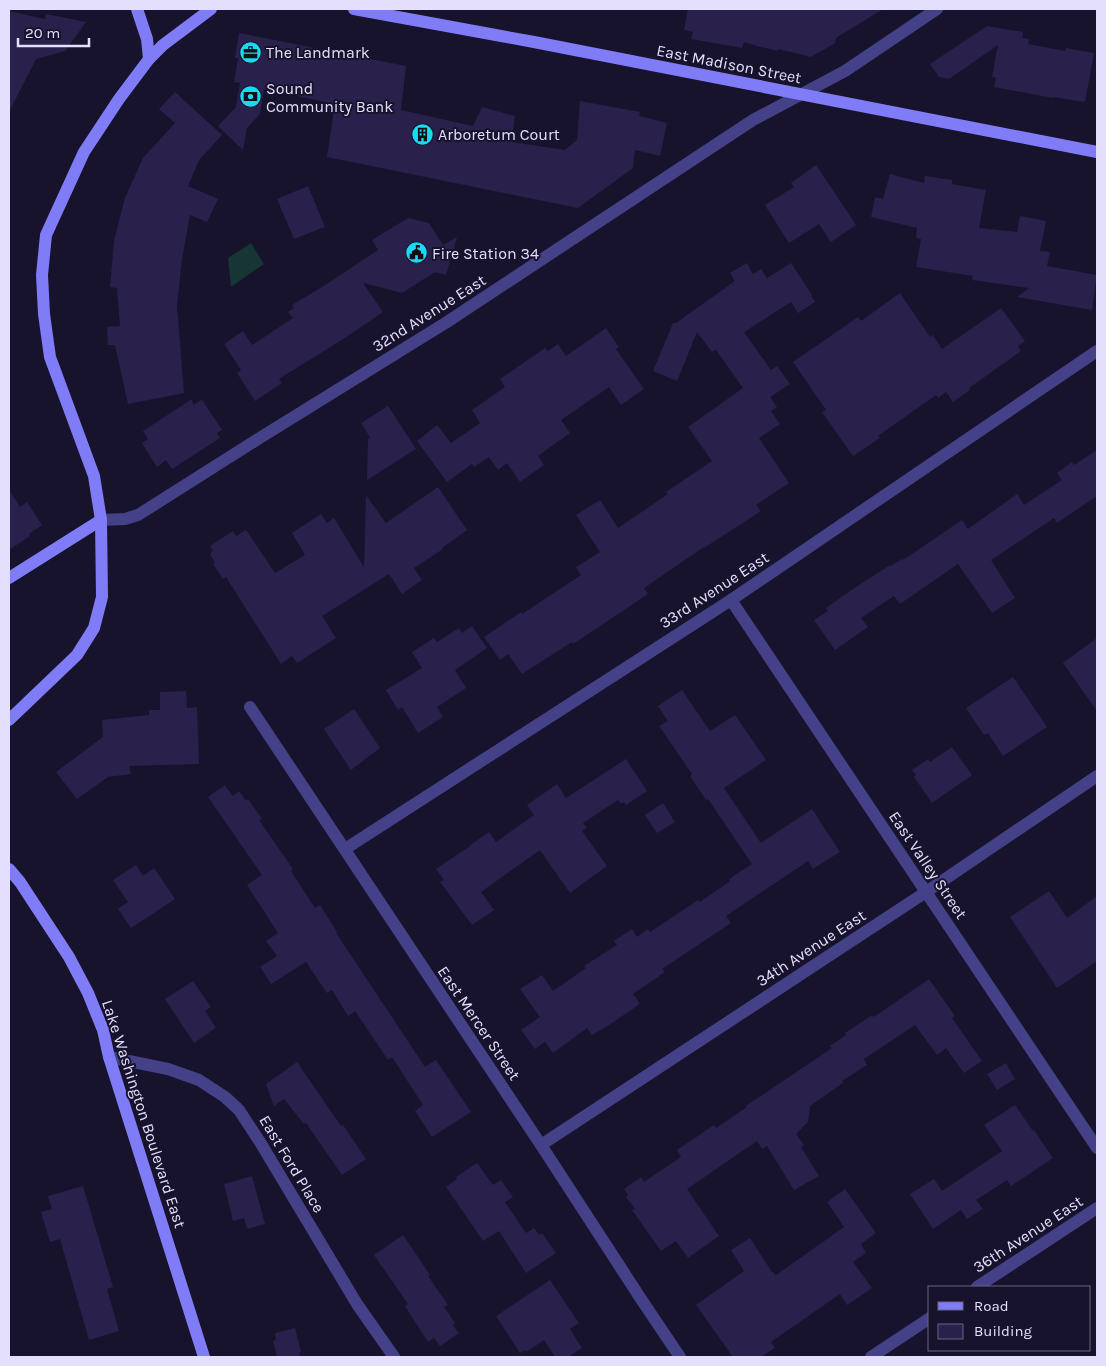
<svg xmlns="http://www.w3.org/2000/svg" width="1106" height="1366" font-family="Karla,sans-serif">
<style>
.green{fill:#163534}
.building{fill:#29204c}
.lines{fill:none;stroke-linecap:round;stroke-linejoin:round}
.street{stroke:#444188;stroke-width:12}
.secondary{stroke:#807cf8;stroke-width:12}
.labels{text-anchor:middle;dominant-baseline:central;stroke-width:4;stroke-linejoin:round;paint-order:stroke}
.poi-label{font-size:16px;fill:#e3dffd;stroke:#18132c;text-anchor:start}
.street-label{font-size:16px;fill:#e3dffd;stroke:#18132c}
</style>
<rect width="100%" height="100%" fill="#18132c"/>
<polygon class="green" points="251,243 264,264 231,287 228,258"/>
<g class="building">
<polygon points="688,9 883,9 836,38 835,43 811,57 778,49 778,51 757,46 744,42 742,48 691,39 693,32 684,30"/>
<polygon points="9,11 45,19 46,14 86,22 65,51 36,59 9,112"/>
<polygon points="987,26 1023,32 1022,38 1029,39 1028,44 1065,51 1066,48 1094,53 1085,102 1053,97 1053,98 994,87 996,78 992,77 998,45 949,79 939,77 930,64"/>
<polygon points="239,33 406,66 401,110 473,126 482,107 515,116 511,142 565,150 577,140 580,101 640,112 639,116 667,123 660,156 635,150 633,168 578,208 327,157 335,104 264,89 260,114 247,128 243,150 218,126 236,107 240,83 234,82 238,58 235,58"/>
<polygon points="175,92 222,135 199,160 188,186 218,199 207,222 190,215 182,259 177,306 184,393 128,404 115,345 108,345 107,327 120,326 117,288 110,287 114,241 125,198 143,158 175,123 159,109"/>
<polygon points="816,165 856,225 831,242 819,224 789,243 765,205 794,187 791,183"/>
<polygon points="890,174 924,183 925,176 952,180 952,184 986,190 979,228 1017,232 1020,216 1046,221 1040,251 1050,252 1047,266 1097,275 1092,310 1017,297 1029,288 972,280 973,276 916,267 921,239 916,238 917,228 871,217 875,197 883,199"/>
<polygon points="308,186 325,227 294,239 277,199"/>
<polygon points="408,218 429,223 443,245 457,237 446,275 435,272 402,293 363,283 383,312 348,336 279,379 282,383 255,401 237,373 241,370 224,344 243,331 252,345 293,318 288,312 294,308 292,305 327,284 378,250 372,240"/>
<polygon points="747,263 753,274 761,269 767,278 791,263 812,295 811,296 815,302 798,313 791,302 744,332 771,370 777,366 790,384 770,397 777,407 771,411 780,424 759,438 789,483 756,505 761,511 704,548 704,547 644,588 648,594 573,644 572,642 522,674 508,654 500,660 484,637 521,612 522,614 581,575 576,567 600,552 576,515 600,500 618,528 668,494 666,492 712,461 688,427 743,388 716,350 712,352 697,332 677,381 653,371 673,323 676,323 735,281 730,273"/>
<polygon points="900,293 930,337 933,335 942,349 1001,308 1025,341 1018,346 1021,351 969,388 970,390 953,402 946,392 938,398 936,395 878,436 880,438 853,456 822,412 826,410 793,362 858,317 861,321"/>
<polygon points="606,328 619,347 616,349 644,389 621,405 609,387 561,420 570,433 538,456 544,465 520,482 507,463 498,470 489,457 474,467 472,464 447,482 417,441 437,425 451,443 480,423 472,410 505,387 500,379 545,348 548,351 558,344 566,356"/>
<polygon points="192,399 193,405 202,400 222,430 217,433 220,438 172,469 166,460 157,467 142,443 148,439 143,431"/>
<polygon points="388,406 416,449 367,480 368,439 370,437 361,423"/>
<polygon points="1097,450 1097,496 1057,523 1054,518 991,560 1015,598 992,613 958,564 900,604 894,596 861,618 868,627 835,650 814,620 828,611 826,608 850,591 890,565 891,566 902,559 903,560 962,520 968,529 1017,494 1024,505 1062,480 1057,473 1072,462 1074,465"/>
<polygon points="438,487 467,530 442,548 443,549 414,568 422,580 402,594 389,574 322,616 336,638 297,663 292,656 281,664 226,577 223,579 213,564 215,563 210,554 213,551 210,546 233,531 236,536 246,530 275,573 305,555 292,533 321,514 327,523 334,518 364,567 366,495 386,523"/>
<polygon points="9,490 20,507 27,502 42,525 29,534 30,536 9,550"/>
<polygon points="472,626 487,648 455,670 466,688 437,707 443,717 418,733 402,707 398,710 386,690 422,668 412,652 434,638 437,642 459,628 462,633"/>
<polygon points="1097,638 1097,711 1063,663"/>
<polygon points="1013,677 1047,727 1003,756 988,733 984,735 966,708"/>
<polygon points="682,690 710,731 735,715 766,760 724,788 761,843 812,809 840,852 813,869 808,861 726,916 731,923 662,969 665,972 633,994 640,1004 609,1025 592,1035 587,1028 553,1053 545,1042 535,1049 521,1030 540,1017 520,989 542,975 553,991 586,968 584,966 617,945 614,941 632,929 637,937 648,929 650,932 698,900 700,902 730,881 729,879 752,864 708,799 706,800 690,776 692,774 659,726 668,721 658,706"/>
<polygon points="186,691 187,708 197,707 199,764 129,766 131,774 108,777 77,799 56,772 103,737 102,720 149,715 149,710 160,710 160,692"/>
<polygon points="354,709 380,748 351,770 324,729"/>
<polygon points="952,747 972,775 932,803 914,777 916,775 912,770 928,759 930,762"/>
<polygon points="626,759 647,791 626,805 624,802 621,804 618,800 583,823 587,828 582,831 607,866 570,893 540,850 481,892 494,910 472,925 440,882 444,880 436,869 470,846 469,846 489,832 496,842 534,815 527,805 557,784 566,798"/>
<polygon points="225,785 233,796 239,791 246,801 248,799 262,819 259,820 293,869 291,871 315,908 320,905 337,932 336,933 425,1067 436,1060 471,1112 432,1137 415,1111 423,1105 392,1057 388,1060 355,1011 348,1016 332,990 327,993 306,962 271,984 260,967 277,956 266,941 278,933 247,885 262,875 208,797"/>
<polygon points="663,803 675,822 657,833 645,815"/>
<polygon points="136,865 143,876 154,868 175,899 131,928 118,909 128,902 113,880"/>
<polygon points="1049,891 1067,918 1097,896 1097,961 1057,988 1010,917"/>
<polygon points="929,979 955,1016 952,1018 982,1061 964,1073 946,1048 937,1055 915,1025 864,1059 867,1065 842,1081 843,1083 810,1106 808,1122 796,1134 804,1145 801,1147 819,1176 794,1190 767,1146 762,1149 757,1141 687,1189 719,1236 688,1258 676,1241 661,1251 632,1210 635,1209 626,1197 628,1195 624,1189 641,1177 644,1182 681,1157 677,1150 714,1125 716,1128 747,1107 746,1106 832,1048 830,1046 846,1035 845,1033 872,1015 874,1017"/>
<polygon points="193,981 211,1007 205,1011 216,1028 194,1043 165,999"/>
<polygon points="297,1062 341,1126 343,1125 366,1159 342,1175 306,1123 304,1124 284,1099 274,1106 266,1084"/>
<polygon points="1006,1063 1015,1079 997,1090 987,1074"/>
<polygon points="1015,1105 1033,1131 1034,1130 1053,1158 1011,1186 1007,1180 976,1200 983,1209 967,1219 961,1210 933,1229 910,1194 934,1179 942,1191 1002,1151 984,1125"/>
<polygon points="477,1163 493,1185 501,1180 513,1197 505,1202 526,1233 534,1228 539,1235 542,1233 556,1253 526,1273 499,1231 483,1241 446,1187 457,1179 456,1177"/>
<polygon points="252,1176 265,1224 247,1229 244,1218 233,1221 224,1184"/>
<polygon points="83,1186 113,1287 107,1289 119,1331 89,1340 60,1239 50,1242 41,1212 52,1209 48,1196"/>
<polygon points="845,1189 876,1233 861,1244 866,1253 853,1262 872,1288 847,1305 840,1294 771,1342 775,1348 761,1357 733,1357 696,1305 744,1271 731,1250 750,1238 772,1272 773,1272 776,1275 844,1227 827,1202"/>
<polygon points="403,1235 430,1275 428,1276 448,1305 444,1307 455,1323 453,1325 459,1333 440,1346 434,1338 428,1342 405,1306 408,1304 374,1255"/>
<polygon points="550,1280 579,1323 570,1329 582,1348 568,1357 555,1357 544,1340 526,1352 525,1350 520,1353 496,1316"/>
<polygon points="295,1328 301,1352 299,1353 300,1357 277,1357 273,1341 276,1340 275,1333"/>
</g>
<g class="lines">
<g class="street">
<polyline points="101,520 125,519 138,515 258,439 447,322 753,120 845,71 937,9"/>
<polyline points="731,600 1097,1148"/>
<polyline points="250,707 541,1145 641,1299 680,1357"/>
<polyline points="345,849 731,600 1097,351"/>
<polyline points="109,1057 168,1069 199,1080 225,1097 239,1110 260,1142 357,1304 394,1357"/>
<polyline points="541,1145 926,892 1097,776"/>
<polyline points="977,1287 1097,1208"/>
<polyline points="871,1357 930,1318"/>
</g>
<g class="secondary">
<polyline points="137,9 147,39 149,59"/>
<polyline points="354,9 534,42 1097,152"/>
<polyline points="9,578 101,520"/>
<polyline points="9,720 77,655 94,628 102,597 101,520 94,476 50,357 44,314 42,275 46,235 84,152 119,99 149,59 163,45 211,9"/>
<polyline points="9,869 20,882 69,957 88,993 103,1030 109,1057 204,1357"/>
</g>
</g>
<defs>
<symbol id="office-disc" viewBox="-11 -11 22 22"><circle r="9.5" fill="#16dbf2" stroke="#18132c"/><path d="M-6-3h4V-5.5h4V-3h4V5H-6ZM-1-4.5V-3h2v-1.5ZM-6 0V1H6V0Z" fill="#111"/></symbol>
<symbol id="bank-disc" viewBox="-11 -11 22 22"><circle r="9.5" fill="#16dbf2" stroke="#18132c"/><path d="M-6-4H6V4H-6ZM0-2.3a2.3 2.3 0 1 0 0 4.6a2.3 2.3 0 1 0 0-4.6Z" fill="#111"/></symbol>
<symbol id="building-disc" viewBox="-11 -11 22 22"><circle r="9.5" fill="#16dbf2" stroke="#18132c"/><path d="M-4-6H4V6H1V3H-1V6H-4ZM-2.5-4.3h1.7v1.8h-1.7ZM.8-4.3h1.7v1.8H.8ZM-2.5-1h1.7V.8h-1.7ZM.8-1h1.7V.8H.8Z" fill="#111"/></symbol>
<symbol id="civic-disc" viewBox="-11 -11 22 22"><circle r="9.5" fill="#16dbf2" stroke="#18132c"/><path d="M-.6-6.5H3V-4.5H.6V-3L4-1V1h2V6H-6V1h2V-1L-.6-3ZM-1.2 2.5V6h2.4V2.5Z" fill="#111"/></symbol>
</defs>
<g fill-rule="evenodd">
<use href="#office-disc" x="238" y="40" width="25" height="25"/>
<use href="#bank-disc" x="238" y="84" width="25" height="25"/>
<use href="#building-disc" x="410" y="122" width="25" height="25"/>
<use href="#civic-disc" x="404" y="240" width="25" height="25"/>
</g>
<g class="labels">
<g class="poi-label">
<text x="266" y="52">The Landmark</text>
<text x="266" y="88">Sound<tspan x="266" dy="18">Community Bank</tspan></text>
<text x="438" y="134">Arboretum Court</text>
<text x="432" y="253">Fire Station 34</text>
</g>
<g class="street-label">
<text transform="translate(729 64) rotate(11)">East Madison Street</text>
<text transform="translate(429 313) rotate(-32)">32nd Avenue East</text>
<text transform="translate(714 590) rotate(-33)">33rd Avenue East</text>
<text transform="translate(928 865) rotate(56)">East Valley Street</text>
<text transform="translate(811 948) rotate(-33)">34th Avenue East</text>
<text transform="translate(479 1023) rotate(56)">East Mercer Street</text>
<text transform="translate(144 1114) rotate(72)">Lake Washington Boulevard East</text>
<text transform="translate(292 1164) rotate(59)">East Ford Place</text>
<text transform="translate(1028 1234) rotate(-33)">36th Avenue East</text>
</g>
</g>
<rect width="1106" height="1366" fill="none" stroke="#e3dffd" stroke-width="20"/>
<rect x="928" y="1286" width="162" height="65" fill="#18132c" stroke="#696580"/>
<rect x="938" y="1302" width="25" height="8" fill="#807cf8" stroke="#696580"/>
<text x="974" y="1311" font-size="15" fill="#e3dffd">Road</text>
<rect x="938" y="1324" width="25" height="15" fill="#29204c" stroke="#696580"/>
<text x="974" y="1336" font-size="15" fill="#e3dffd">Building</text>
<path d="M18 38v8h71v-8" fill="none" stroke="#e3dffd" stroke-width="2.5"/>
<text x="25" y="38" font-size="15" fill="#e3dffd" stroke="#18132c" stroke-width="4" paint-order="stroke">20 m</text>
</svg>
